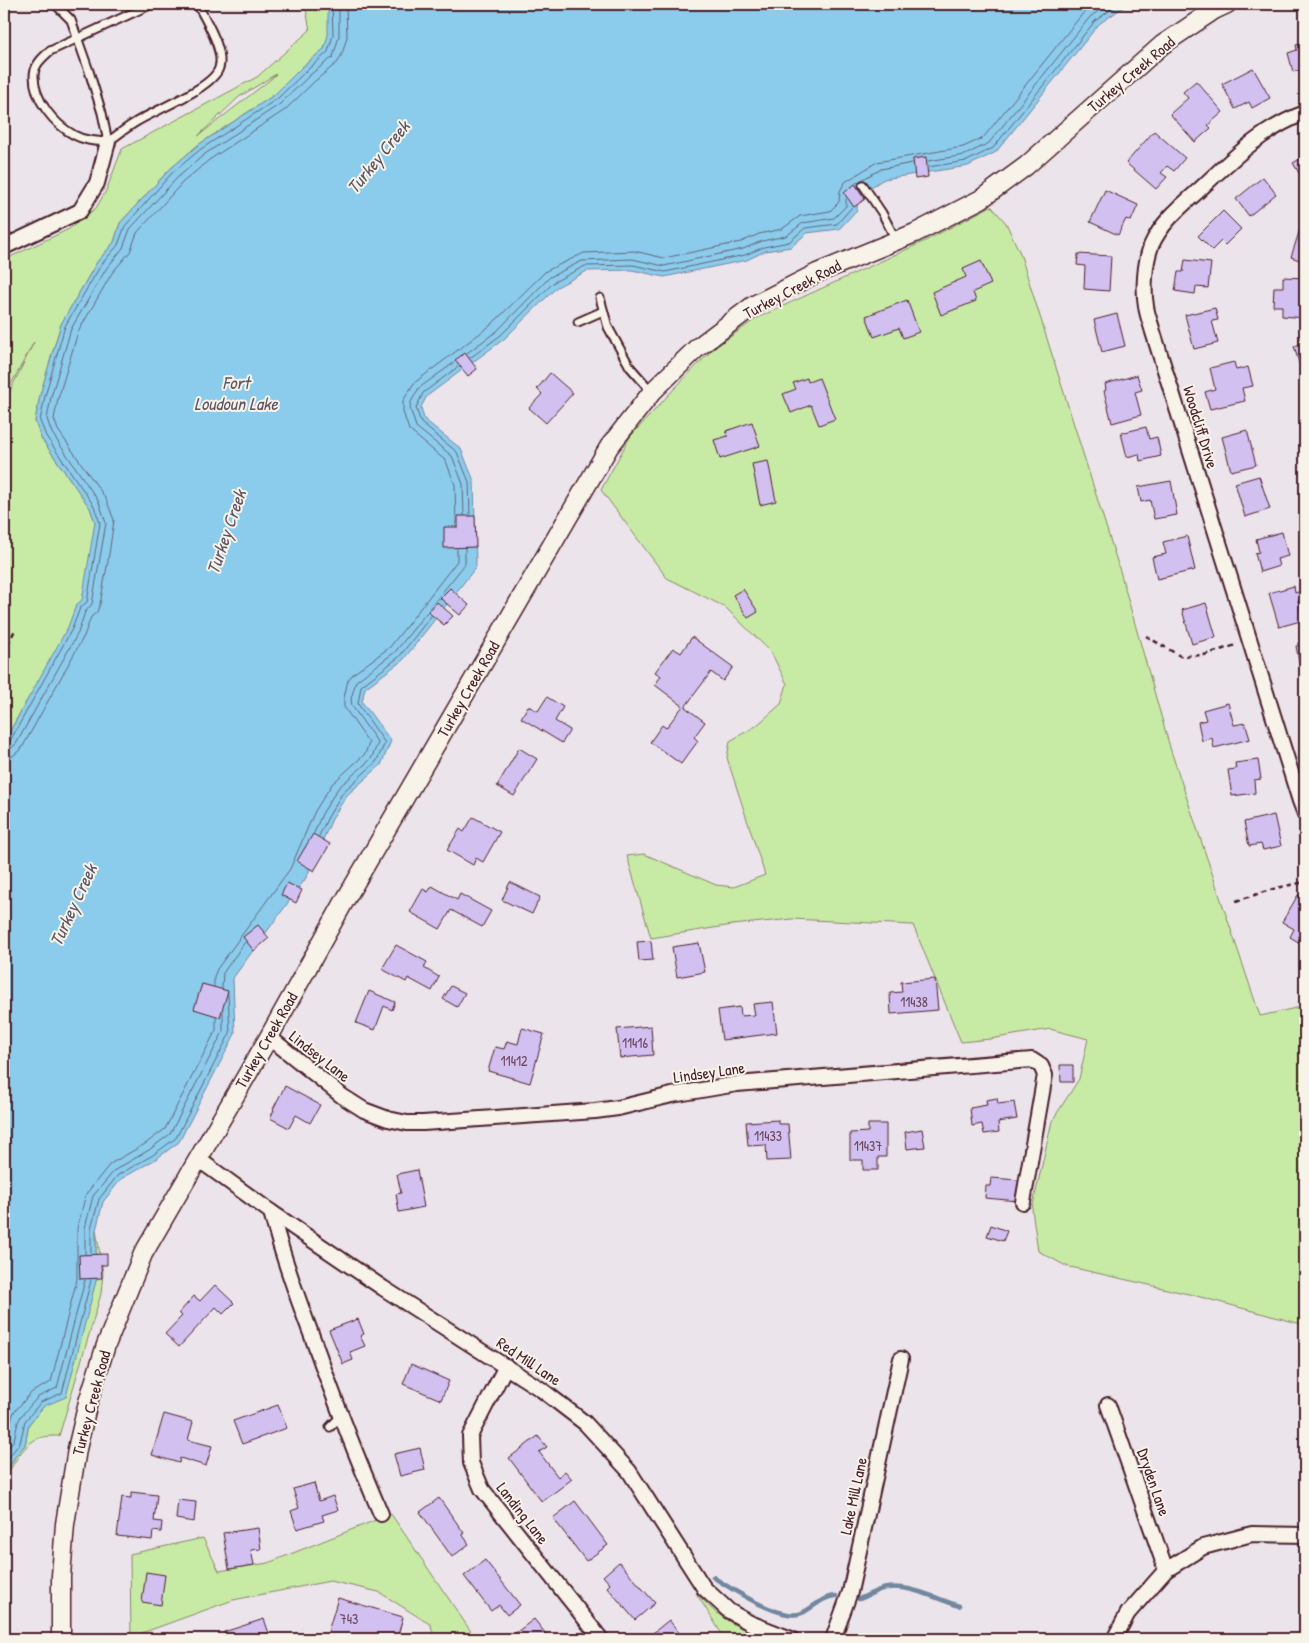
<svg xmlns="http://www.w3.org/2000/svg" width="1309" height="1643" font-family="'Patrick Hand',sans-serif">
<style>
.green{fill:#c7eba4;stroke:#888568;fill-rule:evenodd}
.water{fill:#8bccec;stroke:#71879f}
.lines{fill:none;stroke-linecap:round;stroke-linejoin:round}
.shore{stroke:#646478;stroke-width:1}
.stream{stroke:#71879f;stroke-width:4.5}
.building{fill:#d2c0f1;stroke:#4a1f2b}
.service-casing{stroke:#4a1f2b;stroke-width:11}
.minor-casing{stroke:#4a1f2b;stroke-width:18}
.tertiary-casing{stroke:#4a1f2b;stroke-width:21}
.path{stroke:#4a1f2b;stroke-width:2.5;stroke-dasharray:5 4;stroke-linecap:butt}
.service{stroke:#f7f3e8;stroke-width:7}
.minor{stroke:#f7f3e8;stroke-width:14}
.tertiary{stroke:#f7f3e8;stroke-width:18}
.labels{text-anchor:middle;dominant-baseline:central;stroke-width:4;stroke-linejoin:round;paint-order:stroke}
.number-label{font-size:14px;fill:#6c475c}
.street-label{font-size:16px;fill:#4a1f2b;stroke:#f7f3e8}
.water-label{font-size:18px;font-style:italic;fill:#5e5365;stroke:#f7f3e8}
</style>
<rect width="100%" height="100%" fill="#ece4eb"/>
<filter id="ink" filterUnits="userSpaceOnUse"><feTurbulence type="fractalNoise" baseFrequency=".02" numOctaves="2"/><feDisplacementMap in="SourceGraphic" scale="10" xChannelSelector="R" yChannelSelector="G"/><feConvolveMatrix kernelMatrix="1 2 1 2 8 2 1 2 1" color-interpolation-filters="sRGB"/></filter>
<g filter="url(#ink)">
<g class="green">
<path d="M305,4h23l5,34 -7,5 -2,6 -22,18 -28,28 -76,50 -29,25 -49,53 -6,19 -17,20 -36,62 -21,71 -5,26 6,17 49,70 5,14 -3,24 -4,60 -62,96 -22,40v-339l30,-61 -30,55v-137l65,-31 27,-21 10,-17 16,-42 135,-72 53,-47zM276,74l-5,5 -73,57 41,-39z"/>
<polygon points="991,206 1006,223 1020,253 1120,571 1171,751 1260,1016 1305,1006 1305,1325 1193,1295 1066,1266 1038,1251 1032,1209 1052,1121 1079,1079 1088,1039 1050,1029 990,1039 961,1042 913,925 792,919 732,925 651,938 627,856 644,854 716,885 734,887 765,875 727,758 730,741 756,726 781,704 787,684 771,652 725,607 667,578 601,490 630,437 673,390 713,349 757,318 923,242"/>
<path d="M96,1230l7,43 -2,21 -42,142c-5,0 -11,0 -16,1 -18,3 -31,29 -39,44v-5l11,-19 10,-12 4,-21 15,-18 52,-125z"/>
<polygon points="391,1514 476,1639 434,1639 431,1625 379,1592 330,1581 233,1600 131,1637 130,1554 203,1538 219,1571 268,1563"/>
<polygon points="696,1593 715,1612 733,1624 766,1639 725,1639"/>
</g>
<polygon class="water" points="328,4 1128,4 1099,24 996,152 968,166 884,179 858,195 857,210 839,229 807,233 791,247 765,251 747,260 664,277 632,270 587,271 557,287 504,339 427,396 421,407 424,419 461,449 474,481 476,567 403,660 365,688 362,702 391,741 381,765 347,795 332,819 306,878 233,978 235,1034 179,1142 156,1159 121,1179 103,1202 96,1230 96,1281 66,1397 44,1406 29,1424 25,1445 15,1457 4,1476 4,742 68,627 76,605 82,600 95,522 90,508 41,438 35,421 40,395 61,324 97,262 114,242 120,223 169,170 198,145 274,95 302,67 324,49 328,35"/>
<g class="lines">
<g class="shore">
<polyline points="928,161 965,155 989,143 1090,17 1108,4"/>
<polyline points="928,167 967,161 993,148 1095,21 1119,4"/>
<polyline points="856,183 881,169 912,163"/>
<polyline points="467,353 497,331 550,277 582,261 632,259 664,266 743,249 762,241 786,236 803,223 834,218 846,206 846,199"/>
<polyline points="470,358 501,335 554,282 585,266 633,265 665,272 745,255 764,247 789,242 805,228 837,224 852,207"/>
<polyline points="455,362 419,388 411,402 410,408 416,427 452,456 463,484 464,515"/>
<polyline points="459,366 423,393 416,408 421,423 457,452 469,482 470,515"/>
<polyline points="456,526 455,485 446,461 409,430 403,412 403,401 414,383 491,325 546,271 584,253 634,251 664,258 741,242 759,234 782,229 800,216 830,211 839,202 840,191 845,182 877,162 963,147 983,138 1084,12 1095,4"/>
<polyline points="429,609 465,564 465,549"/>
<polyline points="4,744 8,743 10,741 72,629 80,608 87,602 100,523 94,506 46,436 40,421 45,396 65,326 101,265 118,245 125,226 172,173 201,149 277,99 306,71 328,52 333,35 332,4"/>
<polyline points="4,750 10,749 16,744 78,633 85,612 92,604 106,523 99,502 52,433 47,419 51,397 71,329 106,269 123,248 130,229 177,178 205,154 280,104 310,75 333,57 339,36 339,4"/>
<polyline points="4,757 13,756 22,748 84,636 91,617 97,612 100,604 108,561 114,520 106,499 58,430 54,419 58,399 78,332 112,273 130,252 137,233 182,183 209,160 285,110 315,81 338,62 342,54 347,37 346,4"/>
<polyline points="314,833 322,814 338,788 371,759 378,743 352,706 351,699 356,681 395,652 427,612"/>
<polyline points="319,836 328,817 343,792 376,762 385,743 358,704 361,686 399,657 431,616"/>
<polyline points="214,986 214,977 217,969 290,869 315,811 332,784 365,754 369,743 344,707 344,698 348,680 353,674 390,647 457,561 457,549"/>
<polyline points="222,988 223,973 245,942"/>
<polyline points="91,1253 91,1229 99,1199 118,1175 153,1155 176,1138 230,1033 228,994"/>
<polyline points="85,1254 85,1228 93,1196 115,1170 149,1150 170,1134 223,1032 223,1012"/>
<polyline points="4,1441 8,1436 11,1420 14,1412 32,1392 51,1382 77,1279 77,1229 86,1194 110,1164 145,1144 165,1129 216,1030 216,1017"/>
<polyline points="4,1453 14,1440 18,1422 21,1416 38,1397 57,1388 85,1280"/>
<polyline points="4,1466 11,1454 20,1443 25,1421 41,1402 62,1393 91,1280"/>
</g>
<g class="stream">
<path d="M713,1577c17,11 69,45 89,36 11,-5 21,-17 34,-17"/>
<path d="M859,1599c9,-3 18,-10 28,-11 23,-3 51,11 72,18"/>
</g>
</g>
<g class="building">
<polygon points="1305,42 1305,82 1304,83 1300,70 1293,72 1288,53 1297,50 1296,45"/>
<polygon points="1253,68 1270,98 1252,108 1249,102 1235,109 1222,84"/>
<polygon points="1196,81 1223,112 1208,125 1211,128 1195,142 1170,114 1188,98 1183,92"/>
<polygon points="1154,131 1185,158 1174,171 1167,166 1161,173 1167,177 1156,189 1126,163"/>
<polygon points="1305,156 1305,183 1293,163"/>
<polygon points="926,157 928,177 915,179 913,159"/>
<polygon points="1263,177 1276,194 1249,216 1236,199"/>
<polygon points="855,184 865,199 854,207 844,193"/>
<polygon points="1105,190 1138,205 1131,221 1126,219 1118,235 1090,222"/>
<polygon points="1223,211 1241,229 1225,245 1221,241 1212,250 1198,236"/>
<polygon points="1302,223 1305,224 1305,262 1291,257"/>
<polygon points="1078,254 1111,256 1109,291 1084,289 1085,266 1077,265"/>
<polygon points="1185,260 1211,263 1208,288 1196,287 1195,294 1175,291 1178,272 1183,272"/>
<polygon points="981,261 991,284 973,292 976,301 941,315 932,292 966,277 963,269"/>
<polygon points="1283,277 1305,278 1305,318 1282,316 1282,306 1273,306 1274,287 1283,287"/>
<polygon points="907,300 919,332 903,338 899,328 874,337 866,316"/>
<polygon points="1215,308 1218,320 1212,321 1218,343 1194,349 1185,315"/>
<polygon points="1117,314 1125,346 1102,352 1094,320"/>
<polygon points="1305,343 1305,380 1304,380 1294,346"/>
<polygon points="465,353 477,369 468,376 455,360"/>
<polygon points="1234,362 1236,370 1248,367 1253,386 1242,388 1245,401 1210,409 1205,392 1215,389 1210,368"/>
<polygon points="550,373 573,393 546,423 529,408 542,394 537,389"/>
<polygon points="1137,375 1142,390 1135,392 1141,415 1112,423 1104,391 1106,390 1105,384"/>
<polygon points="807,378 808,382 819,378 835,419 819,425 811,405 791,413 783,394 796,389 793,383"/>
<polygon points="752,422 760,446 720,459 714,440 728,436 726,431"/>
<polygon points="1146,427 1149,439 1157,437 1161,456 1140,461 1139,454 1127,457 1121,433"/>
<polygon points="1247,430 1256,465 1231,471 1222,437"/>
<polygon points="768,461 776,501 760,505 752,464"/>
<polygon points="1259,476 1270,509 1245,517 1235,483"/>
<polygon points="1171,481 1177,515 1154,519 1150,500 1141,502 1138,487"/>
<polygon points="458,516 475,516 476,547 444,548 444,527 458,527"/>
<polygon points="1282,532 1288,556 1277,559 1279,566 1260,572 1255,553 1259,552 1256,539"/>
<polygon points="1187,536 1195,570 1157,579 1152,557 1166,554 1163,542"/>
<polygon points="1294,586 1295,593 1304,590 1305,599 1298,601 1304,620 1279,627 1269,593"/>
<polygon points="450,588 469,605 460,615 440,598"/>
<polygon points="743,589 758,612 748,618 733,595"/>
<polygon points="437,602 453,616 444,625 428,612"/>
<polygon points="1206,603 1216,637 1192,644 1182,610"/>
<polygon points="692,637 733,667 723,681 711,672 685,707 705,722 694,737 698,741 681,764 650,742 662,725 666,728 683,706 655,685 661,676 655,672 673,648 681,653"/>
<polygon points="1305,644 1305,666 1300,667 1296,646"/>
<polygon points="547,697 563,707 555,721 570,730 562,743 521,718 528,706 538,711"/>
<polygon points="1228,703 1234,725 1245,723 1250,739 1214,748 1212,738 1202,741 1198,722 1206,720 1203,710"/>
<polygon points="519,748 537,759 514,796 497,786"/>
<polygon points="1258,760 1261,779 1254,780 1255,793 1232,796 1228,770 1236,769 1235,763"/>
<polygon points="1274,815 1281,846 1263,850 1261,844 1249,846 1244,822"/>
<polygon points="473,817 500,832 483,862 476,858 473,865 447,850 460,829 464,832"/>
<polygon points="313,834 330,844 314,871 297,861"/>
<polygon points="510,882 540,897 532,914 502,900"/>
<polygon points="287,883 302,890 296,903 281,895"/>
<polygon points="432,886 457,900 460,894 491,911 482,927 451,910 440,929 410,912 423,889 428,892"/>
<polygon points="1298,895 1305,899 1305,935 1300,943 1290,937 1294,929 1282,922"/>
<polygon points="258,925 269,938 254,951 243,937"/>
<polygon points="651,941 653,960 639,961 637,942"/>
<polygon points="699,943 705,972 677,977 672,947"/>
<polygon points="396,945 427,962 424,968 439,977 432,991 408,978 406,982 382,969"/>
<polygon points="935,979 938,1010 891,1014 890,993 902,992 901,982"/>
<polygon points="202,984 228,991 220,1017 194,1009"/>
<polygon points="451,986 465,993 457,1007 443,999"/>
<polygon points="369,991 395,1002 392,1010 384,1006 375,1030 356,1023"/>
<polygon points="773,1002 777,1033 722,1040 718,1010 740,1007 741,1016 755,1015 753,1004"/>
<polygon points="651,1026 653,1055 620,1058 617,1029"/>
<polygon points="522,1028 544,1034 530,1083 488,1071 495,1047 504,1049 507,1041 518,1044"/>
<polygon points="1060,1065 1073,1065 1073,1082 1061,1082"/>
<polygon points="285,1086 320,1105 310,1123 296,1115 289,1128 270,1118 274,1110 273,1109"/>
<polygon points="997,1098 998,1104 1014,1102 1017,1119 998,1122 999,1132 984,1134 982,1124 972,1126 970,1108 987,1105 986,1100"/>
<polygon points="778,1120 778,1124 788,1124 791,1160 767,1161 766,1145 748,1146 746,1122"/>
<polygon points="868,1124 886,1124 886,1157 878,1157 878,1170 863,1170 863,1160 850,1160 850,1133 868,1132"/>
<polygon points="922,1129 925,1147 907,1149 905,1132"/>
<polygon points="417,1170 424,1207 399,1212 396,1194 401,1193 397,1174"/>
<polygon points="991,1178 1019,1180 1018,1201 985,1198 986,1186 990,1186"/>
<polygon points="991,1225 1007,1231 1003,1241 987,1236"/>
<polygon points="107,1254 107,1265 101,1265 102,1278 80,1279 79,1255"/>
<polygon points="215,1285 234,1303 223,1314 216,1307 179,1347 165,1334 182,1316 179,1313 194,1296 200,1301"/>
<polygon points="358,1319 364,1334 360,1336 365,1346 350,1352 353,1360 343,1364 329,1330"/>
<polygon points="411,1364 449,1381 441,1400 403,1384"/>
<polygon points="278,1405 287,1428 242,1444 233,1421"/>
<polygon points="164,1414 193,1422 188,1440 212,1446 206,1466 180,1458 179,1463 152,1455"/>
<polygon points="538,1436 547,1447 539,1452 558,1477 565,1471 572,1479 542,1502 509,1458"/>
<polygon points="420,1448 425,1470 400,1476 394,1454"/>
<polygon points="314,1483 319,1501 333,1496 338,1510 322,1515 324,1521 297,1529 291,1511 299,1508 293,1489"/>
<polygon points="131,1492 157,1495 154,1521 162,1522 161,1532 153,1531 152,1540 117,1536 122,1497 131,1498"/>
<polygon points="439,1498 464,1533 462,1534 469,1544 452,1557 420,1512"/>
<polygon points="178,1500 196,1502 194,1522 176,1519"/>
<polygon points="575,1501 608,1545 586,1561 553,1518"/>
<polygon points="258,1528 261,1549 251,1550 254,1565 229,1569 223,1533"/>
<polygon points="485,1560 520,1605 507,1615 499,1605 491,1611 464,1576"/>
<polygon points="619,1562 655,1603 635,1620 607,1587 610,1584 603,1576"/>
<polygon points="146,1572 165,1575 161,1605 142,1602"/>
<polygon points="338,1598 403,1617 397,1639 341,1639 327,1635"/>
<polygon points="264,1619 271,1639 226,1639 224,1632"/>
<polygon points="534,1619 550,1639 516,1639 513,1635"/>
<polygon points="669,1620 684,1639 650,1639 648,1637"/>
</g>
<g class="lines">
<defs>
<g id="service">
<polyline points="55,4 71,20 89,71 102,113 108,142"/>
<path d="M152,4l-102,47c-8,7 -16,14 -16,25 0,24 20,48 40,59 11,6 22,6 34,7 9,-7 18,-14 28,-20 19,-12 77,-34 83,-54 6,-17 -14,-50 -22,-64"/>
<polyline points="863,185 882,213 896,240"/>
<polyline points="600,298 608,327 630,367 652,392"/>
<polyline points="578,322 603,311"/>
<polyline points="330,1427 341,1416"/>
</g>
<g id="minor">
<path d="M1305,113c-42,15 -75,48 -107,78 -18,16 -37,32 -47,55 -6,16 -8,43 -5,60 1,9 5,18 7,26l147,469 5,13"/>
<polyline points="4,247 80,211 97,183 108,142"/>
<polyline points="269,1037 342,1096 364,1110 388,1119 407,1123 423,1123 595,1111 618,1108 672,1095 737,1084 1032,1060 1041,1066 1045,1075 1023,1202"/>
<polyline points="198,1159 271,1212 383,1288 542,1390 585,1423 629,1471 704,1588 729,1611 750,1623 791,1639"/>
<path d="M271,1212c11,43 26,85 42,127 21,59 43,117 68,175"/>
<polyline points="506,1366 470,1436 471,1463 482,1489 601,1639"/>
<polyline points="1108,1405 1166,1570"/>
<polyline points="833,1639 850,1592 901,1359"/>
<polyline points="1114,1639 1128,1613 1166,1570 1203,1547 1252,1534 1305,1535"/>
</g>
<polyline id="tertiary" points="61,1639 61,1576 65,1524 77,1449 88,1402 106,1345 143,1254 269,1037 344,902 609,447 652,392 697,348 754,305 817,273 915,233 981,199 1026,166 1162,45 1214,10 1227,4"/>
</defs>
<use href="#service" class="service-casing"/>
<use href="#minor" class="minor-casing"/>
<use href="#tertiary" class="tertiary-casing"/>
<g class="path">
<polyline points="1146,636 1180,656 1204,655 1236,645"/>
<polyline points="4,652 16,628"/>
<polyline points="1236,901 1276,888 1305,882"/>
</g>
<use href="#service" class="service"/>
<use href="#minor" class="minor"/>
<use href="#tertiary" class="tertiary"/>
</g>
</g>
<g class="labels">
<g class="number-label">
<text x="914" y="1001">11438</text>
<text x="635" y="1042">11416</text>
<text x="514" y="1060">11412</text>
<text x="768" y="1135">11433</text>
<text x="868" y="1145">11437</text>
<text x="349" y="1618">743</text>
</g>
<g class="street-label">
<text transform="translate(1131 74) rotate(-40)">Turkey Creek Road</text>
<text transform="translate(792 289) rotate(-28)">Turkey Creek Road</text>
<text transform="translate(1201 427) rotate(73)">Woodcliff Drive</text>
<text transform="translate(468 689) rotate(-60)">Turkey Creek Road</text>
<text transform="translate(266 1040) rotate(-60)">Turkey Creek Road</text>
<text transform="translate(320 1056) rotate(38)">Lindsey Lane</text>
<text transform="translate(709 1072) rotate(-8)">Lindsey Lane</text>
<text transform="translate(529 1361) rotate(34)">Red Mill Lane</text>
<text transform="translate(91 1403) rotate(-75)">Turkey Creek Road</text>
<text transform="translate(1154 1482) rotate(71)">Dryden Lane</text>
<text transform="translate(853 1496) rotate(-78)">Lake Mill Lane</text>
<text transform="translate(523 1513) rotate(52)">Landing Lane</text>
</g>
<g class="water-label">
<text transform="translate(378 157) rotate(-51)">Turkey Creek</text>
<text x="236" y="382">Fort<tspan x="236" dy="21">Loudoun Lake</tspan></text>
<text transform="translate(226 532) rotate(-71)">Turkey Creek</text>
<text transform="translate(73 905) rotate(-65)">Turkey Creek</text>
</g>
</g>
<rect width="1309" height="1643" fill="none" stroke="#f7f3e8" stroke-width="20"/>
<rect x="10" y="10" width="1289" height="1623" fill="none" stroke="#4a1f2b" stroke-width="2" filter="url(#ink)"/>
</svg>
